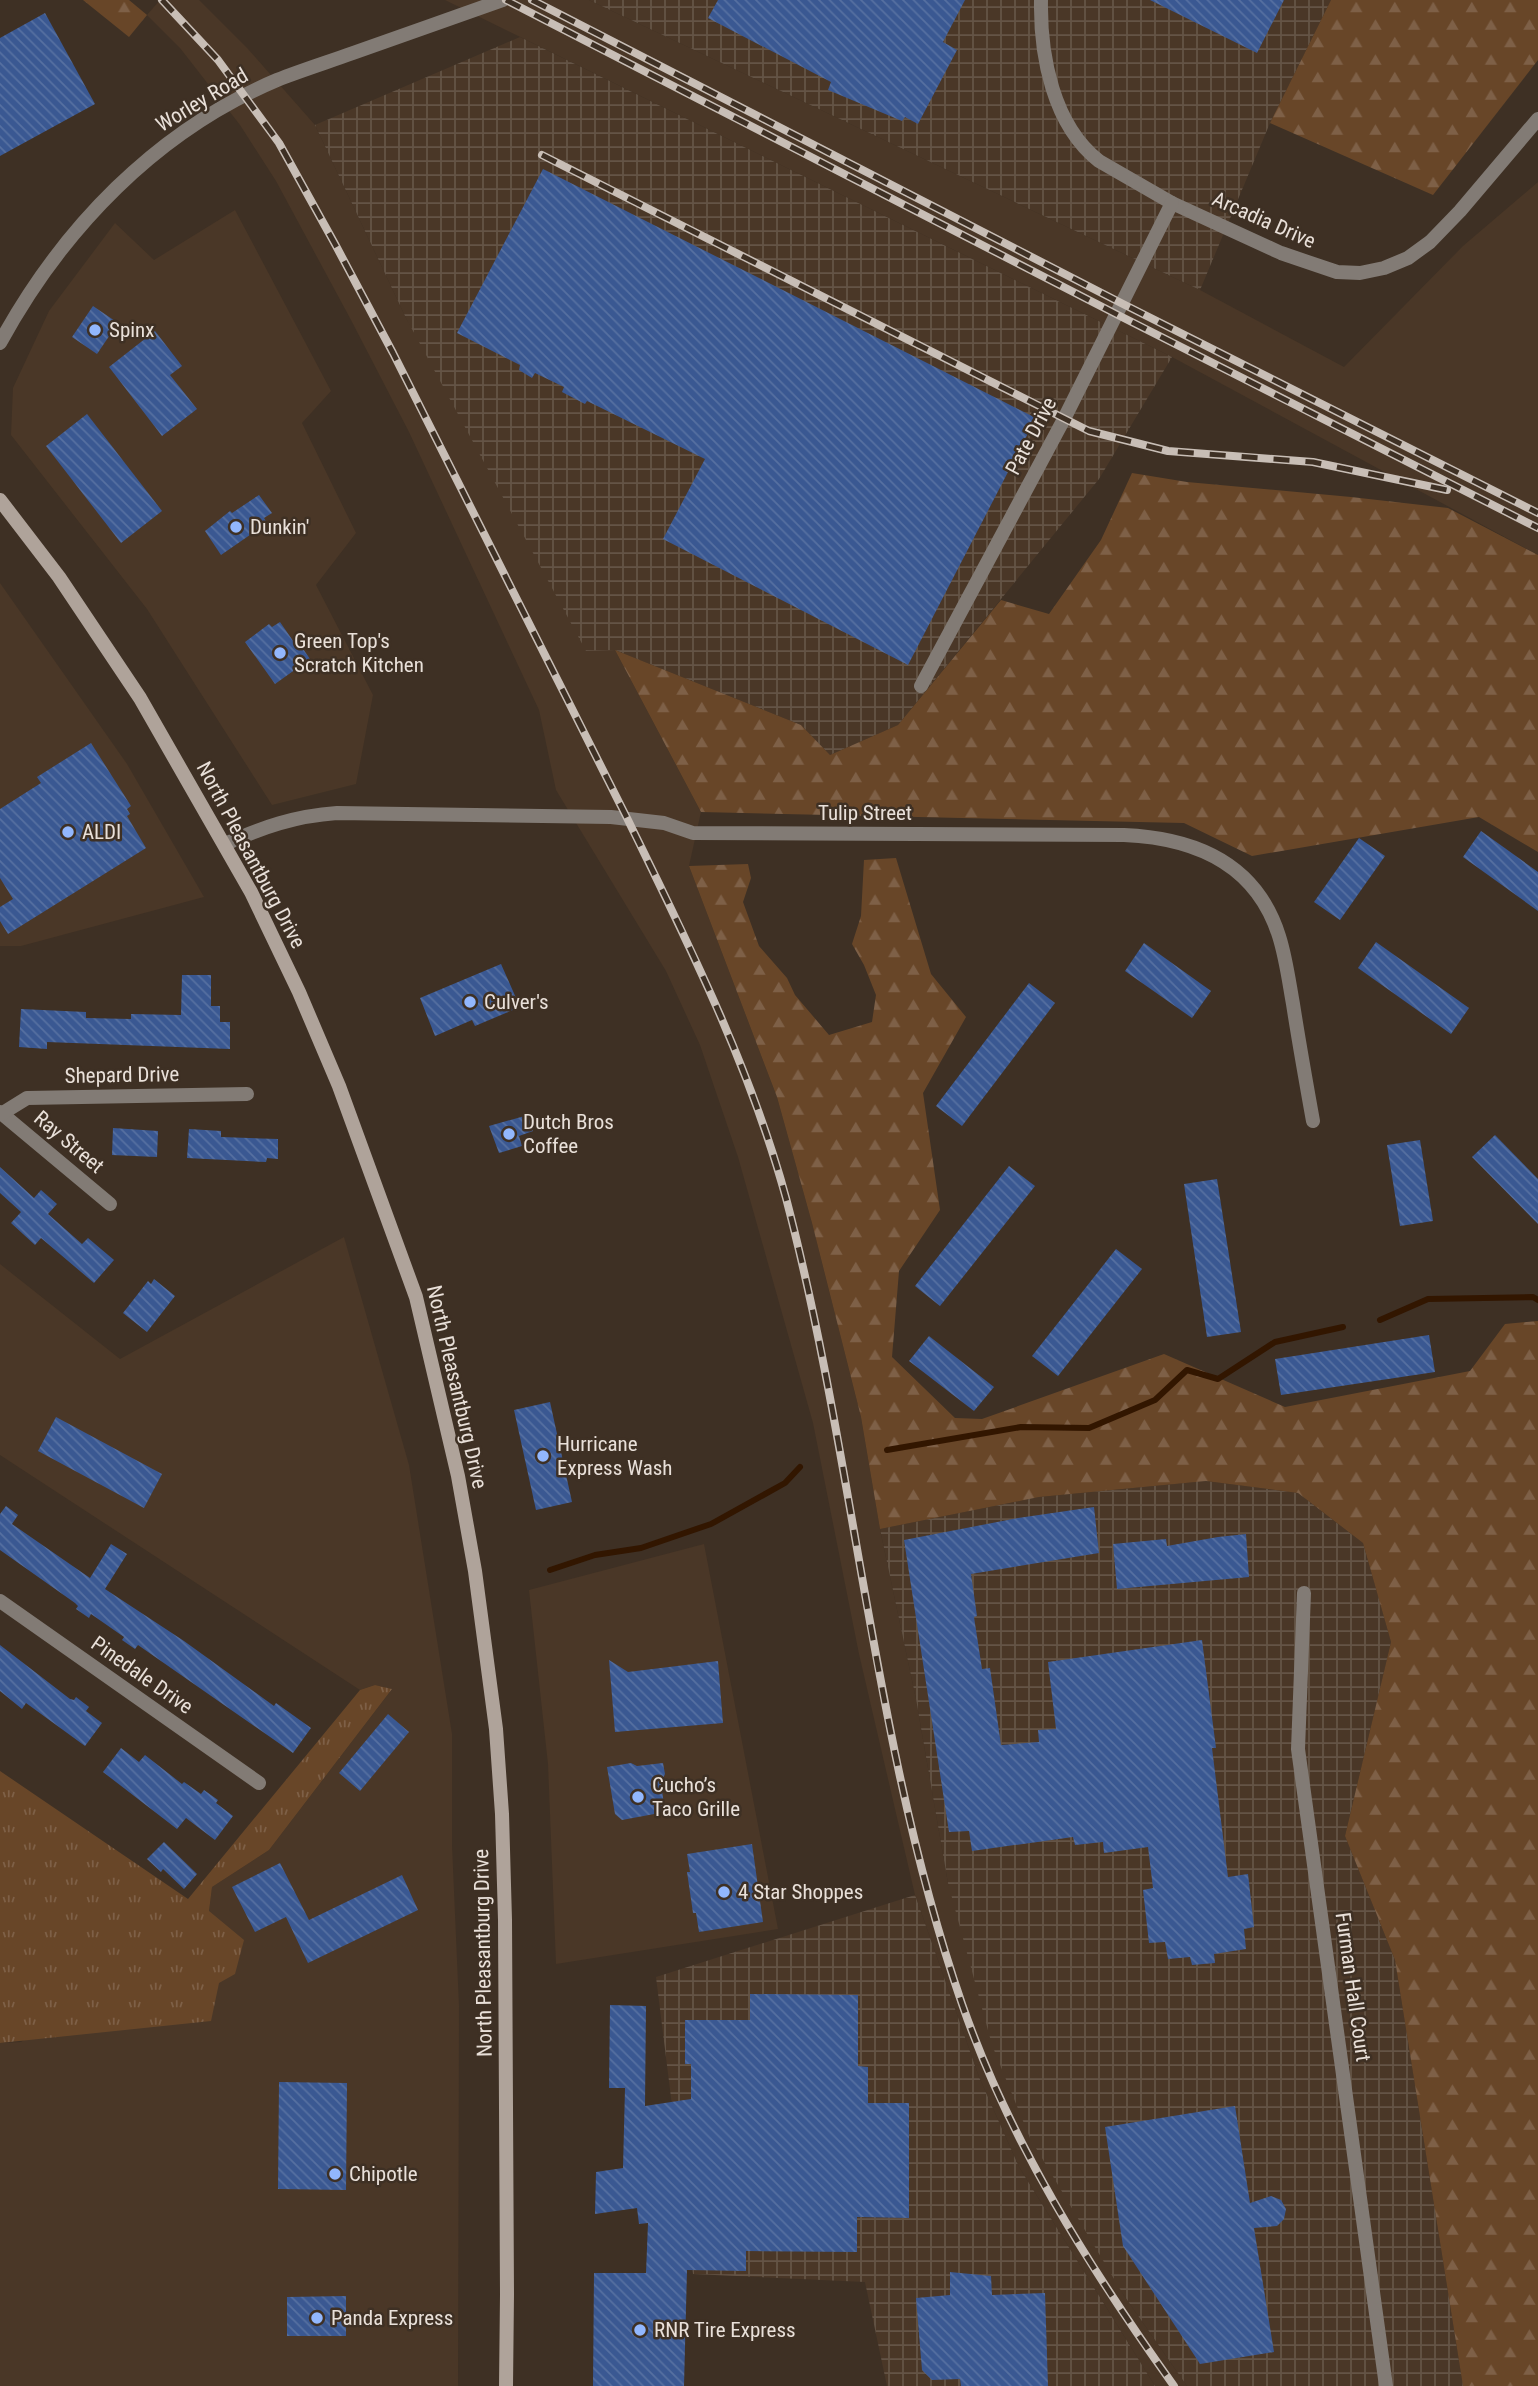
<svg xmlns="http://www.w3.org/2000/svg" width="1538" height="2386" font-family="'Roboto Condensed',sans-serif">
<style>
.built{fill:#4a3727}
.industrial{fill:url(#industrial-grid)}
.grass{fill:url(#grass-tufts)}
.forest{fill:url(#forest-firs)}
.lines{fill:none;stroke-linecap:round;stroke-linejoin:round}
.stream{stroke:#321600;stroke-width:6}
.building{fill:url(#building-back-hatch)}
.minor{stroke:#827b75;stroke-width:14}
.secondary{stroke:#afa39a;stroke-width:14}
.rail-casing{stroke:#c8beb6;stroke-width:8}
.rail{stroke:#3e3024;stroke-width:5;stroke-dasharray:16;stroke-linecap:butt}
.poi-dot{fill:#92b7fd;stroke:#3e3024;stroke-width:2.5}
.labels{text-anchor:middle;dominant-baseline:central;stroke-width:5;stroke-linejoin:round;paint-order:stroke}
.street-label{font-size:21px;fill:#e9e0d9;stroke:#3e3024}
.poi-label{font-size:21px;fill:#e9e0d9;stroke:#3e3024;text-anchor:start}
</style>
<defs>
<pattern id="industrial-grid" width="8" height="8" patternUnits="userSpaceOnUse" patternTransform="scale(1.75)"><rect width="8" height="8" fill="#4a3727"/><path d="M0 4h8M4 0v8" fill="none" stroke="#645446"/></pattern>
<pattern id="grass-tufts" width="24" height="20" patternUnits="userSpaceOnUse" patternTransform="scale(1.75)"><rect width="24" height="20" fill="#684628"/><path d="M3 7l-1-3M5 7V3M7 7l1-3M15 17l-1-3M17 17v-4M19 17l1-3" fill="none" stroke="#7e6047"/></pattern>
<pattern id="forest-firs" width="22" height="20" patternUnits="userSpaceOnUse" patternTransform="scale(1.75)"><rect width="22" height="20" fill="#684628"/><path d="M5 1l3.5 6h-7zM16 11l3.5 6h-7z" fill="#7e6047"/></pattern>
<pattern id="building-back-hatch" width="6" height="6" patternUnits="userSpaceOnUse" patternTransform="scale(1.75)"><rect width="6" height="6" fill="#3a5892"/><path d="M-1 5l2 2M0 0l6 6M5-1l2 2" fill="none" stroke="#5670a1"/></pattern>
</defs>
<rect width="100%" height="100%" fill="#3e3024"/>
<g class="built">
<polygon points="160,0 199,0 248,49 315,125 406,318 615,650 701,812 689,866 777,1097 812,1223 861,1417 880,1529 916,1699 948,1883 1123,2294 1187,2386 1155,2386 1019,2167 979,2077 915,1895 859,1654 813,1423 738,1157 700,1045 666,971 556,790 539,710 409,432 351,320 276,181 240,125 180,48 147,15"/>
<polygon points="445,0 589,0 1200,290 1344,367 1463,246 1538,182 1538,555 1172,357"/>
<polygon points="235,210 331,391 302,423 356,533 316,585 373,695 356,784 272,805 147,609 11,435 13,388 49,311 115,223 154,260"/>
<polygon points="0,583 127,764 204,897 21,946 0,946"/>
<polygon points="344,1237 409,1465 452,1734 452,1845 459,2006 458,2386 0,2386 0,2043 21,2042 209,1911 212,1887 269,1850 392,1689 375,1685 360,1690 0,1455 0,1264 120,1359"/>
<polygon points="704,1544 778,1929 556,1964 548,1764 529,1590"/>
</g>
<g class="industrial">
<polygon points="589,0 1331,0 1270,123 1200,290"/>
<polygon points="520,37 1172,357 1099,479 898,725 830,755 801,725 615,650 586,651 406,318 315,125"/>
<polygon points="1206,1481 1298,1493 1363,1543 1391,1642 1345,1836 1395,1960 1463,2386 1187,2386 1123,2294 1030,2138 992,2045 948,1883 916,1699 880,1529 1039,1497"/>
<polygon points="915,1895 979,2077 1019,2167 1155,2386 887,2386 865,2282 693,2274 656,1977"/>
</g>
<polygon class="grass" points="375,1685 392,1689 269,1850 212,1887 209,1911 244,1940 235,1974 219,1983 211,2021 0,2043 0,1771 188,1899 360,1690"/>
<g class="forest">
<polygon points="83,0 129,0 147,15 129,37"/>
<polygon points="1331,0 1538,0 1538,60 1433,195 1270,123"/>
<polygon points="1132,473 1187,482 1351,497 1448,508 1538,555 1538,852 1479,817 1252,856 1184,823 701,812 615,650 801,725 830,755 898,725 1001,600 1049,614 1101,540"/>
<polygon points="896,858 931,974 966,1017 923,1093 940,1210 899,1271 892,1357 955,1418 982,1419 1164,1354 1285,1407 1470,1371 1505,1324 1538,1321 1538,2386 1463,2386 1395,1960 1345,1836 1391,1642 1363,1543 1298,1493 1206,1481 1039,1497 880,1529 861,1417 812,1223 777,1097 689,866 748,864 751,878 743,902 759,946 787,978 795,995 829,1035 872,1022 876,995 864,965 852,944 861,916 864,860"/>
</g>
<g class="lines">
<g class="stream">
<polyline points="1380,1320 1428,1299 1533,1297 1538,1300"/>
<polyline points="887,1450 1021,1427 1089,1428 1155,1400 1187,1370 1218,1379 1275,1342 1343,1327"/>
<polyline points="550,1570 595,1555 641,1548 711,1524 785,1483 800,1467"/>
</g>
</g>
<g class="building">
<polygon points="718,0 965,0 943,42 957,50 918,124 905,117 902,121 828,90 831,82 708,18"/>
<polygon points="1150,0 1284,0 1257,53"/>
<polygon points="45,13 95,104 0,156 0,38"/>
<polygon points="543,169 1036,418 908,665 663,539 705,459 587,401 585,404 562,392 564,387 535,373 532,378 519,370 520,365 457,333"/>
<polygon points="93,306 118,323 97,354 72,337"/>
<polygon points="155,331 182,366 170,375 197,409 162,436 109,367"/>
<polygon points="87,414 162,511 121,543 46,446"/>
<polygon points="259,495 272,513 264,518 267,523 221,555 205,531 230,511 232,513"/>
<polygon points="280,622 298,648 301,646 310,659 275,684 245,642 269,624 272,627"/>
<polygon points="91,743 131,806 127,809 130,814 127,816 146,848 8,934 0,921 0,907 13,899 0,878 0,809 41,783 37,777"/>
<polygon points="1481,831 1538,872 1538,911 1463,857"/>
<polygon points="1359,838 1385,856 1340,920 1314,902"/>
<polygon points="1376,942 1469,1008 1451,1034 1358,968"/>
<polygon points="1144,943 1211,991 1192,1018 1125,971"/>
<polygon points="501,964 520,1007 475,1026 472,1020 435,1036 420,998"/>
<polygon points="182,975 211,975 211,1006 220,1006 220,1022 230,1022 230,1049 47,1042 47,1049 19,1047 21,1009 86,1012 86,1018 131,1019 131,1014 181,1015"/>
<polygon points="1029,983 1055,1003 962,1126 936,1106"/>
<polygon points="528,1115 533,1131 519,1136 522,1146 499,1153 489,1126"/>
<polygon points="113,1128 158,1131 157,1157 112,1155"/>
<polygon points="189,1129 221,1131 221,1137 278,1139 278,1159 267,1158 266,1162 187,1158"/>
<polygon points="1495,1135 1538,1179 1538,1224 1472,1157"/>
<polygon points="1420,1140 1433,1221 1400,1226 1387,1145"/>
<polygon points="1009,1166 1035,1186 940,1306 915,1286"/>
<polygon points="0,1167 34,1198 41,1190 57,1204 48,1214 82,1244 88,1238 114,1260 94,1283 41,1238 35,1245 11,1223 21,1212 0,1193"/>
<polygon points="1217,1179 1241,1332 1207,1337 1184,1184"/>
<polygon points="1116,1249 1142,1269 1058,1376 1032,1356"/>
<polygon points="154,1279 175,1296 147,1332 123,1313 148,1281 151,1284"/>
<polygon points="1429,1335 1435,1372 1281,1395 1275,1359"/>
<polygon points="929,1336 994,1387 974,1411 909,1361"/>
<polygon points="550,1402 572,1502 536,1510 514,1410"/>
<polygon points="56,1417 162,1474 144,1508 38,1451"/>
<polygon points="6,1506 18,1515 12,1524 90,1578 111,1544 127,1554 105,1589 184,1641 274,1706 276,1703 311,1728 293,1753 138,1645 135,1649 122,1640 124,1637 91,1614 89,1618 76,1609 78,1606 75,1603 0,1550 0,1514"/>
<polygon points="1094,1507 1099,1553 971,1574 977,1616 974,1617 982,1669 990,1668 1001,1745 1039,1742 1038,1730 1056,1729 1048,1662 1202,1640 1216,1748 1212,1748 1228,1877 1248,1874 1254,1927 1244,1929 1246,1949 1214,1954 1215,1963 1192,1965 1190,1957 1168,1959 1165,1942 1149,1943 1143,1890 1153,1888 1148,1847 1104,1853 1103,1842 1075,1845 1073,1837 972,1851 969,1831 949,1832 904,1540 1018,1518"/>
<polygon points="1246,1534 1249,1577 1117,1589 1113,1544 1166,1539 1167,1546 1218,1537"/>
<polygon points="0,1645 70,1699 74,1700 76,1697 89,1707 86,1711 102,1723 85,1746 26,1703 22,1709 0,1691"/>
<polygon points="609,1660 628,1672 718,1661 723,1723 615,1732"/>
<polygon points="388,1714 409,1732 360,1791 339,1773"/>
<polygon points="121,1748 139,1762 145,1755 182,1784 184,1782 201,1794 204,1790 218,1800 216,1803 233,1816 215,1840 186,1818 177,1829 103,1772"/>
<polygon points="631,1763 637,1766 663,1763 665,1774 661,1783 665,1812 622,1820 615,1814 607,1767"/>
<polygon points="164,1842 197,1874 184,1889 163,1869 161,1872 147,1859"/>
<polygon points="752,1844 763,1922 699,1932 696,1913 693,1913 687,1872 690,1872 687,1854"/>
<polygon points="280,1863 309,1920 402,1875 418,1910 308,1963 286,1917 255,1932 232,1887"/>
<polygon points="750,1994 858,1995 858,2066 868,2067 868,2103 909,2103 909,2218 857,2217 857,2252 746,2251 746,2271 687,2270 684,2386 593,2386 594,2273 646,2273 648,2223 639,2224 637,2208 595,2214 596,2172 623,2168 625,2088 609,2088 610,2005 646,2006 645,2106 691,2099 691,2064 685,2064 685,2020 750,2020"/>
<polygon points="279,2082 347,2083 346,2190 278,2189"/>
<polygon points="1235,2106 1250,2203 1271,2196 1281,2200 1286,2209 1284,2219 1277,2226 1254,2228 1274,2352 1200,2364 1123,2246 1105,2127"/>
<polygon points="950,2272 991,2276 992,2295 1045,2293 1048,2386 961,2386 960,2379 932,2380 922,2370 916,2298 950,2295"/>
<polygon points="346,2296 346,2336 287,2336 287,2297"/>
</g>
<g class="lines">
<g class="minor">
<path d="M1041,0c-1,56 12,125 58,161l73,42 109,50 56,19 23,1 24,-5 24,-10 22,-16 30,-31 78,-92"/>
<path d="M0,343c62,-114 156,-212 277,-263 25,-10 51,-18 76,-27 50,-18 100,-35 150,-53"/>
<polyline points="921,686 1064,419 1172,203"/>
<path d="M225,844c38,-17 70,-28 112,-31l274,4 53,6 29,10 431,2c70,3 132,28 155,101 7,22 10,46 14,68 6,39 13,78 20,117"/>
<polyline points="0,1112 110,1204"/>
<polyline points="1,1114 27,1098 247,1094"/>
<polyline points="1304,1593 1298,1749 1386,2386"/>
<polyline points="0,1601 259,1783"/>
</g>
<polyline class="secondary" points="0,500 59,577 140,698 251,892 299,992 339,1086 416,1297 458,1476 475,1571 496,1729 502,1814 505,1920 507,2294 506,2386"/>
<defs>
<g id="rail">
<path d="M162,0l56,60 61,83 56,101 58,109 234,465c60,123 123,248 159,380 70,266 86,545 176,806 48,138 127,263 212,382"/>
<polyline points="506,0 1118,315 1538,528"/>
<polyline points="532,0 1123,304 1538,513"/>
<polyline points="542,155 1089,431 1168,451 1313,462 1447,490"/>
</g>
</defs>
<use href="#rail" class="rail-casing"/>
<use href="#rail" class="rail"/>
</g>
<g class="poi-dot">
<circle cx="95" cy="330" r="7"/>
<circle cx="236" cy="527" r="7"/>
<circle cx="280" cy="653" r="7"/>
<circle cx="68" cy="832" r="7"/>
<circle cx="470" cy="1002" r="7"/>
<circle cx="509" cy="1134" r="7"/>
<circle cx="543" cy="1456" r="7"/>
<circle cx="638" cy="1797" r="7"/>
<circle cx="724" cy="1892" r="7"/>
<circle cx="335" cy="2174" r="7"/>
<circle cx="317" cy="2318" r="7"/>
<circle cx="640" cy="2330" r="7"/>
</g>
<g class="labels">
<g class="street-label">
<text transform="translate(202 100) rotate(-31)">Worley Road</text>
<text transform="translate(1264 220) rotate(24)">Arcadia Drive</text>
<text transform="translate(1031 436) rotate(-62)">Pate Drive</text>
<text x="865" y="813">Tulip Street</text>
<text transform="translate(251 855) rotate(62)">North Pleasantburg Drive</text>
<text transform="translate(122 1075) rotate(-1)">Shepard Drive</text>
<text transform="translate(69 1142) rotate(40)">Ray Street</text>
<text transform="translate(457 1387) rotate(77)">North Pleasantburg Drive</text>
<text transform="translate(142 1675) rotate(35)">Pinedale Drive</text>
<text transform="translate(483 1953) rotate(-91)">North Pleasantburg Drive</text>
<text transform="translate(1353 1987) rotate(82)">Furman Hall Court</text>
</g>
<g class="poi-label">
<text x="109" y="330">Spinx</text>
<text x="250" y="527">Dunkin'</text>
<text x="294" y="641">Green Top's<tspan x="294" dy="24">Scratch Kitchen</tspan></text>
<text x="82" y="832">ALDI</text>
<text x="484" y="1002">Culver's</text>
<text x="523" y="1122">Dutch Bros<tspan x="523" dy="24">Coffee</tspan></text>
<text x="557" y="1444">Hurricane<tspan x="557" dy="24">Express Wash</tspan></text>
<text x="652" y="1785">Cucho’s<tspan x="652" dy="24">Taco Grille</tspan></text>
<text x="738" y="1892">4 Star Shoppes</text>
<text x="349" y="2174">Chipotle</text>
<text x="331" y="2318">Panda Express</text>
<text x="654" y="2330">RNR Tire Express</text>
</g>
</g>
</svg>
